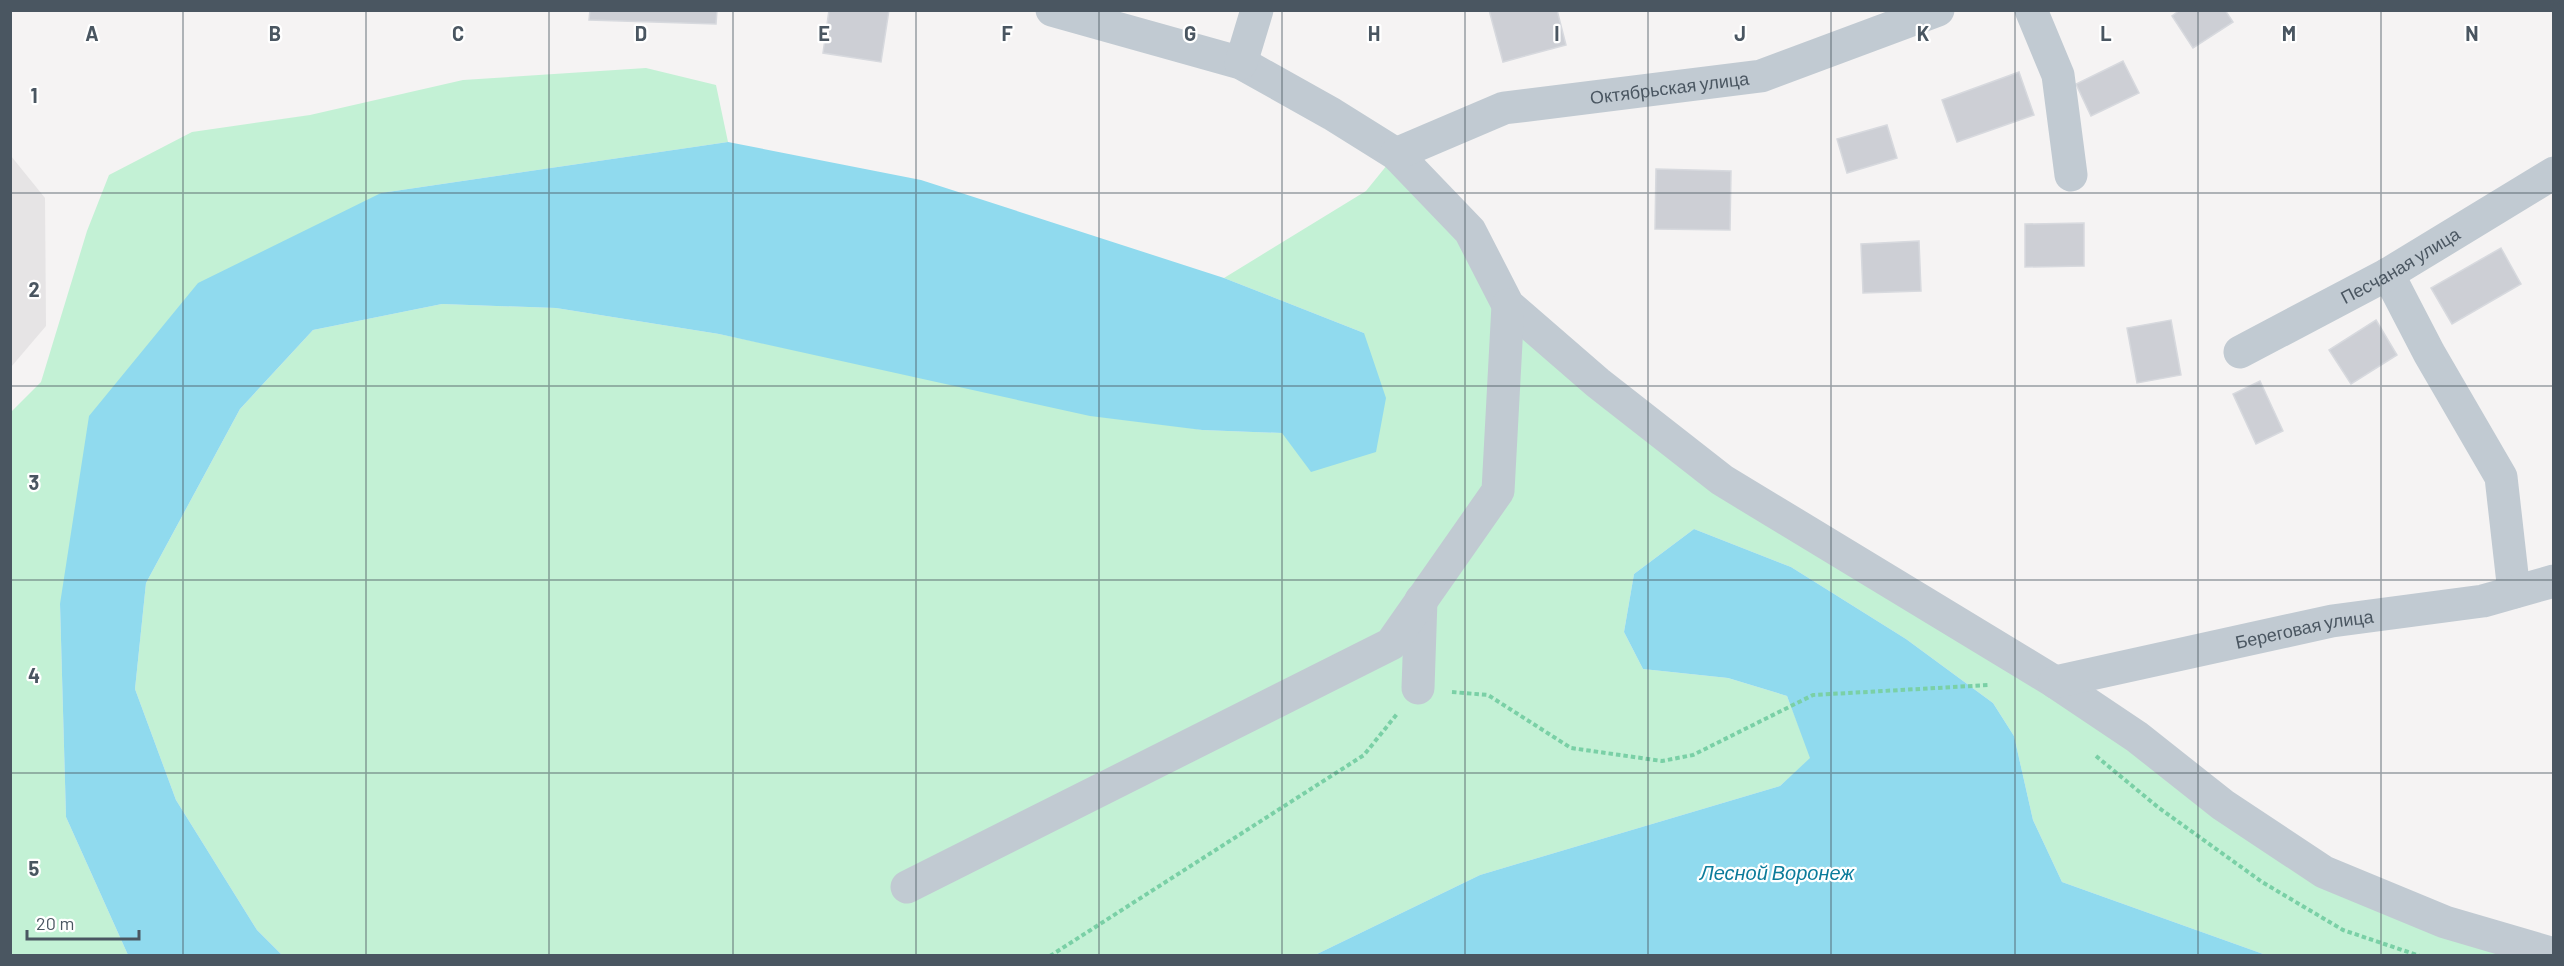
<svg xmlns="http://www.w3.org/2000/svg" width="2564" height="966" font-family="Barlow,sans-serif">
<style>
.education{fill:#e6e4e5}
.green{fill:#c3f1d5}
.water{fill:#90daee}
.building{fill:#cdcfd5;stroke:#d7d9de;stroke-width:1.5}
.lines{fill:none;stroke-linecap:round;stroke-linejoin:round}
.path{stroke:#7ad0a6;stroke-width:4;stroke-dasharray:4.5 3;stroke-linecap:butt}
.minor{stroke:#c1cad2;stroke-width:33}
.grid{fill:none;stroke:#4a5661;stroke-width:1.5;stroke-opacity:0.55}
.labels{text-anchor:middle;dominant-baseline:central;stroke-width:4.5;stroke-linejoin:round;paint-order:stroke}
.street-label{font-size:18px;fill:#4a5661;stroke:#fff}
.water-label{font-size:20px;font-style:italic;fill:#0c7c9b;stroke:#fff}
.grid-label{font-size:20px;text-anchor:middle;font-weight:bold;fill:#4a5661;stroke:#fff;stroke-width:4.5;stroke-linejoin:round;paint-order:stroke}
</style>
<rect width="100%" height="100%" fill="#f5f3f3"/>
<polygon class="education" points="11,156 45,198 46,326 11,367"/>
<g class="green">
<polygon points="646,68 716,85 728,142 381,193 60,604 66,817 128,955 11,955 10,413 41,382 87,231 109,175 192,132 310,115 463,80"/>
<polygon points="1396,154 1508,305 1598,383 2324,872 2553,955 2266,955 2062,882 2033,820 2014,736 1993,703 1906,639 1791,567 1694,529 1634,574 1624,632 1643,669 1728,678 1787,696 1811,758 1780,786 1480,875 1315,955 282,955 257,930 176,800 135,689 146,583 240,409 313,330 442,304 556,308 719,334 904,373 1202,430 1282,433 1364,333 1224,278 1366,191"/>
</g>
<g class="water">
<polygon points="728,142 921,180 1224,278 1364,333 1386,398 1376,452 1311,472 1282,433 1202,430 1090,416 719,334 556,308 442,304 313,330 240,409 146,583 135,689 176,800 257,930 282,955 128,955 66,817 60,604 89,416 198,283 381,193"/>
<polygon points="1694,529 1791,567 1906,639 1993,703 2014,736 2033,820 2062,882 2266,955 1315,955 1480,875 1780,786 1810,758 1787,696 1728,678 1643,669 1624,632 1634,574"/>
</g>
<g class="building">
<polygon points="590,10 717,10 716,24 589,20"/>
<polygon points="829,10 889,10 881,62 823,53"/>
<polygon points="1489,10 1557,10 1566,45 1503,62"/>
<polygon points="2180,10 2225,10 2233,22 2193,48 2172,16"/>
<polygon points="2123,61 2139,93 2091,116 2076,84"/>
<polygon points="2019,72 2034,115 1957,142 1942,100"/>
<polygon points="1887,125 1897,158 1847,173 1837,139"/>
<polygon points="1656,169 1731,171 1730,230 1655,229"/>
<polygon points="2084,223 2084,266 2025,267 2025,224"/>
<polygon points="1919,241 1921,291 1863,293 1861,244"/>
<polygon points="2501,248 2521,284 2452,324 2431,288"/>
<polygon points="2171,320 2181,375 2137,383 2127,328"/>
<polygon points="2376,320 2397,355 2351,384 2329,350"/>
<polygon points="2260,381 2283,431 2256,444 2233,394"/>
</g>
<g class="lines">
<g class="path">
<polyline points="1452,692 1488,695 1571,748 1662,761 1693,755 1813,695 1989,685"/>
<polyline points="2096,756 2159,808 2262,882 2343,930 2420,956"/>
<polyline points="1050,956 1364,755 1397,714"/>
</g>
<g class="minor">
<polyline points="1052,10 1241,63 1332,114 1396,154 1470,231 1508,305 1598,383 1722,480 2055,682 2137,737 2223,805 2324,872 2445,922 2554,954"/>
<polyline points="2031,10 2058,75 2071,175"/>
<polyline points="1241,63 1257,10"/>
<path id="s1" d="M1396,154l108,-46 257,-32 177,-66"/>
<polyline points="2388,274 2429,353 2501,477 2514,592"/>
<path id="s2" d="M2240,352l148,-78 166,-101"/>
<path id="s3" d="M2055,682l277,-61 151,-20 71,-20"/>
<polyline points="1418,688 1421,600"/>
<polyline points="907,887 1391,644 1498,491 1508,305"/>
</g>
</g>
<path class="grid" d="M183,10v946M366,10v946M549,10v946M733,10v946M916,10v946M1099,10v946M1282,10v946M1465,10v946M1648,10v946M1831,10v946M2015,10v946M2198,10v946M2381,10v946M10,193h2544M10,386h2544M10,580h2544M10,773h2544"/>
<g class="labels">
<g class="street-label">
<text stroke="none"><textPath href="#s1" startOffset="284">Октябрьская улица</textPath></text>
<text stroke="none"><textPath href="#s2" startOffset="182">Песчаная улица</textPath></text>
<text stroke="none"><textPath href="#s3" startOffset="255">Береговая улица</textPath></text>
</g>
<g class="water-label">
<text x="1777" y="872">Лесной Воронеж</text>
</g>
</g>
<g class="grid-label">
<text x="92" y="41">A</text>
<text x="275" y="41">B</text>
<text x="458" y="41">C</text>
<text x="641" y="41">D</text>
<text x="824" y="41">E</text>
<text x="1007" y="41">F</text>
<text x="1190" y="41">G</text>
<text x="1374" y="41">H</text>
<text x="1557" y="41">I</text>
<text x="1740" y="41">J</text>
<text x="1923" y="41">K</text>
<text x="2106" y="41">L</text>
<text x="2289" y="41">M</text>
<text x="2472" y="41">N</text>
<text x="34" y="103">1</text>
<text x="34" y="297">2</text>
<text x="34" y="490">3</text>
<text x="34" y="683">4</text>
<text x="34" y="876">5</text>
</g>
<rect width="2564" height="966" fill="none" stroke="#4a5661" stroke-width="24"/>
<path d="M27 930v9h112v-9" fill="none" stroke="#4a5661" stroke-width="3"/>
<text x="36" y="930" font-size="18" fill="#4a5661" stroke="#ffffff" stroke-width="4.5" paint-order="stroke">20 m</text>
</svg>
